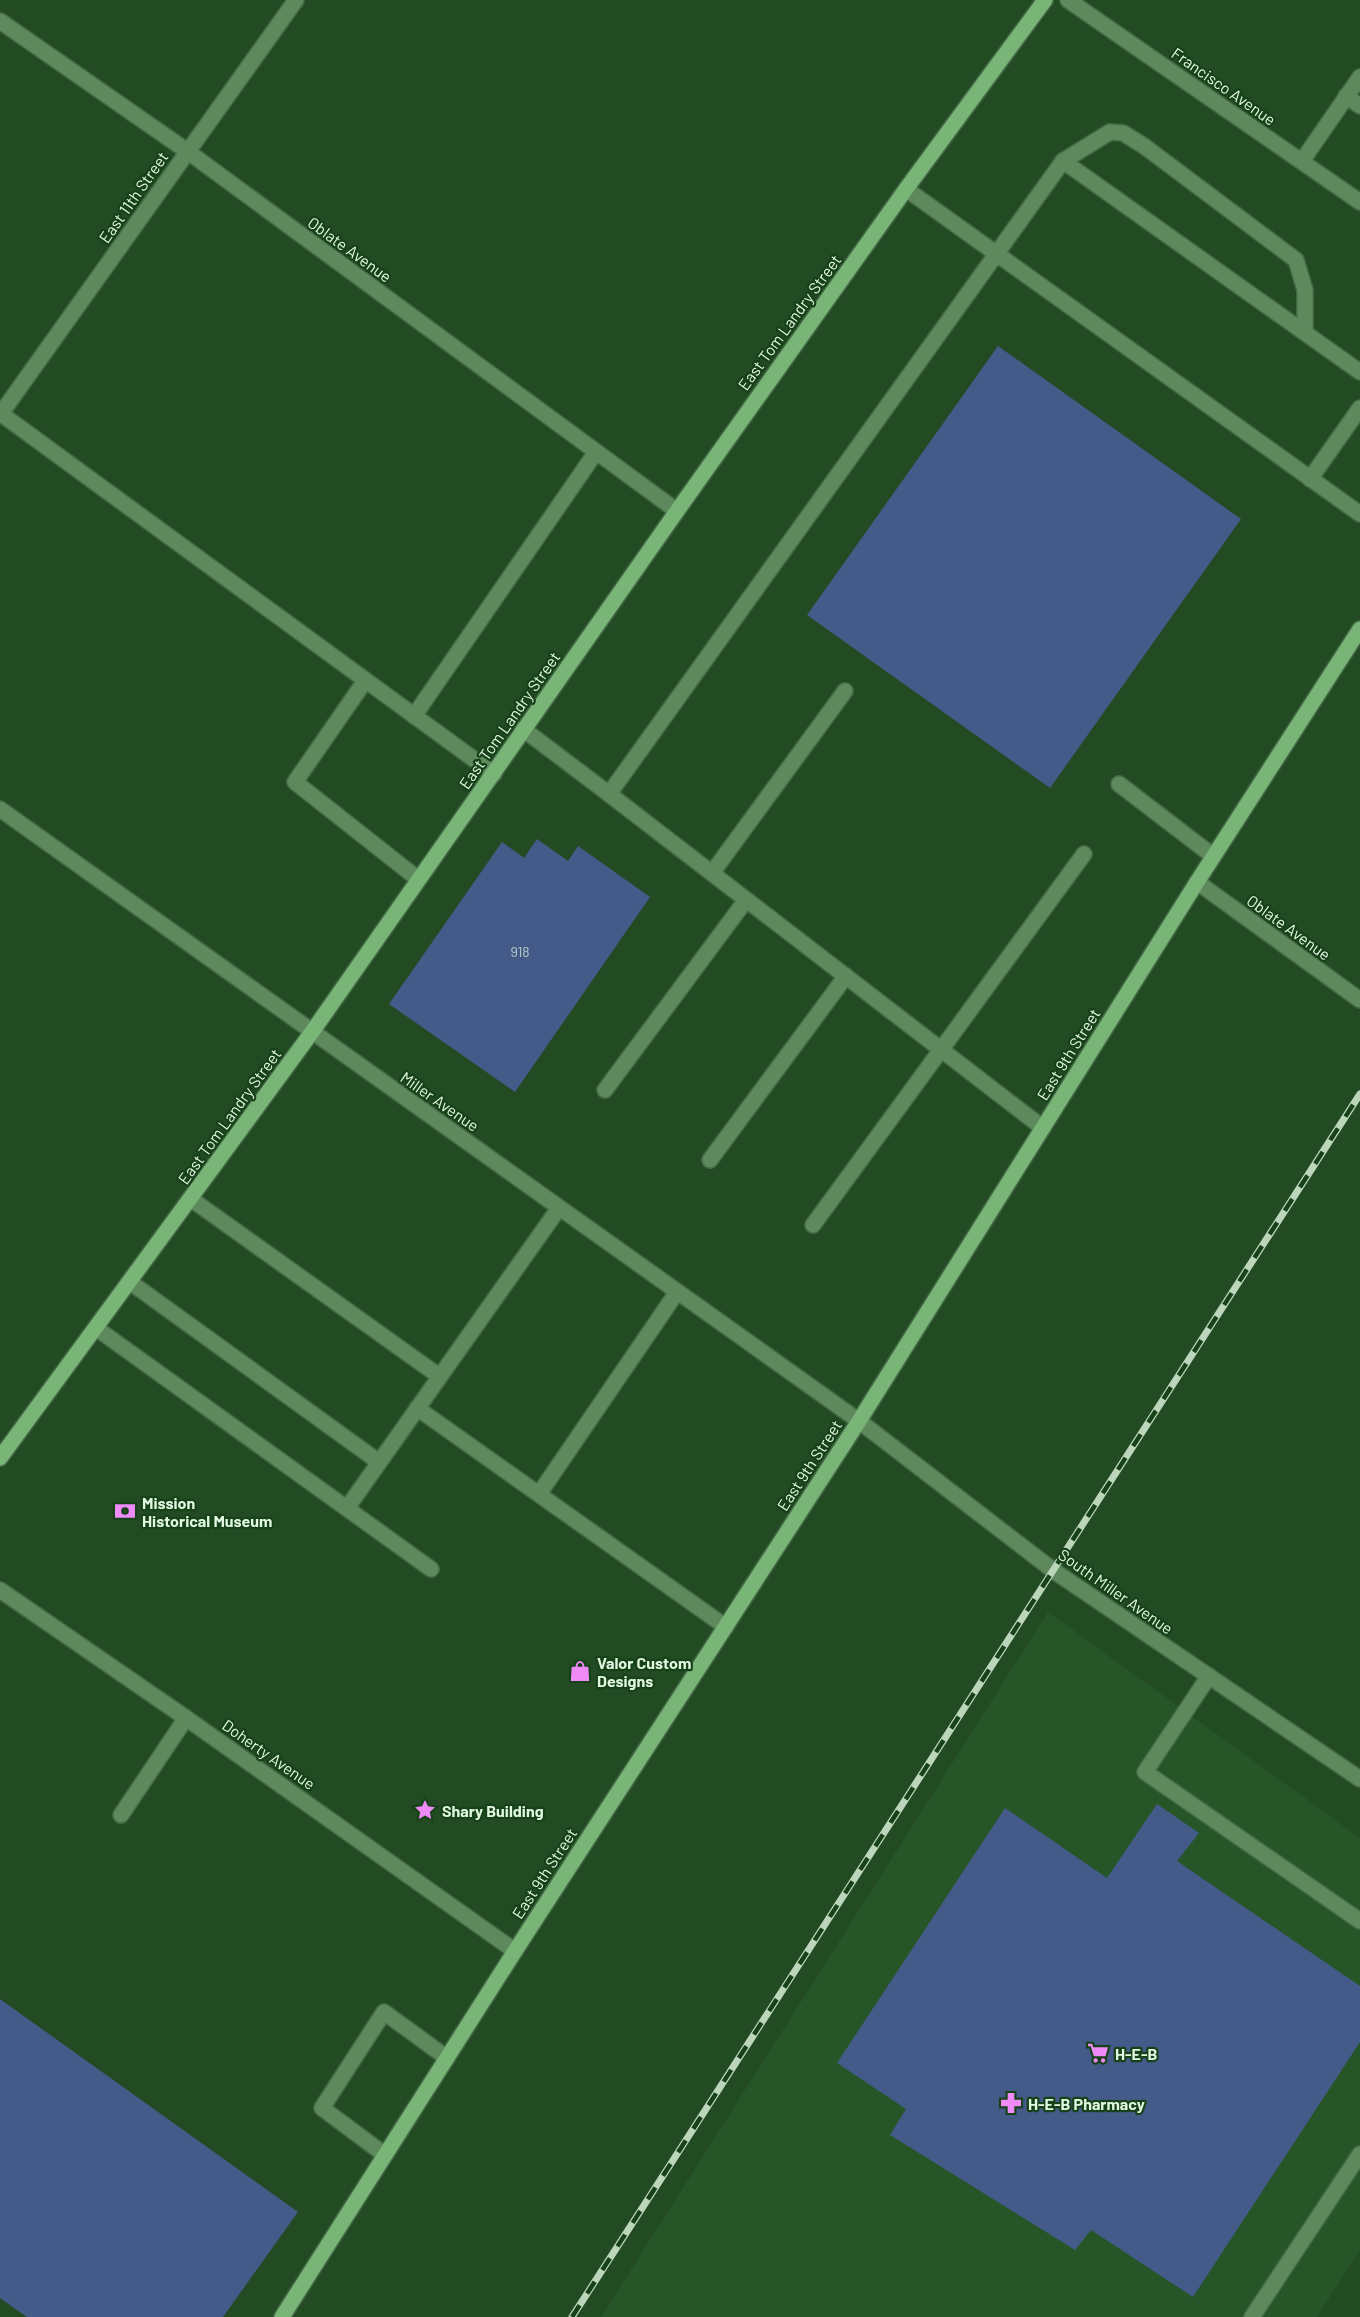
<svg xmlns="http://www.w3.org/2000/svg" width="1360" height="2317" font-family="Barlow,sans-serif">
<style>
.built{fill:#265628}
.building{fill:#445a89}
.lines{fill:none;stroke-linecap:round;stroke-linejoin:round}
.minor-casing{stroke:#436945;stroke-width:18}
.major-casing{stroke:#436945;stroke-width:18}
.minor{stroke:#5e895d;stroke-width:15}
.major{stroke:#78b577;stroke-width:15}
.rail-casing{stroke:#bcd6bb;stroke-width:7}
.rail{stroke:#174119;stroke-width:4.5;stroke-dasharray:14;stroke-linecap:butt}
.labels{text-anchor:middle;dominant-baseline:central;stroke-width:4.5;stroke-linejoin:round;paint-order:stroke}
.number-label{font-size:14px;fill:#bad1cb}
.street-label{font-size:16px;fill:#e2f9e1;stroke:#174119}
.poi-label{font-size:16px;font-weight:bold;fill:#e2f9e1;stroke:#174119;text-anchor:start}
</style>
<rect width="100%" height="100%" fill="#224b23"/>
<polygon class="built" points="1048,1612 1360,1838 1360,2250 1317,2317 601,2317"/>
<g class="building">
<polygon points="998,346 1241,519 1050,788 807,615"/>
<polygon points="537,839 568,861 578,846 650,897 515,1092 389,1004 502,842 524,858"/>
<polygon points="1157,1804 1199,1833 1177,1861 1360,1986 1360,2042 1193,2297 1091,2230 1075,2250 890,2135 906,2109 837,2063 1005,1808 1107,1878"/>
<polygon points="0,1999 298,2212 223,2317 27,2317 0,2298"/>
</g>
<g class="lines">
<defs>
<g id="minor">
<polyline points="1068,0 1360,202"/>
<polyline points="0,21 187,151 677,511"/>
<polyline points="1346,96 1360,106"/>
<polyline points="1063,161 1110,132 1123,133 1144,146 1296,260 1305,290 1305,333"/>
<polyline points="1302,161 1360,77"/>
<polyline points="906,189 1360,514"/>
<polyline points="0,413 494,774"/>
<polyline points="0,415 296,0"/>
<polyline points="1310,479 1360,408"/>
<polyline points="365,681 295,782 418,879"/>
<polyline points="414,716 596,452"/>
<polyline points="523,729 609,794 1063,161 1360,372"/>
<polyline points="1119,784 1213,856"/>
<polyline points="609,794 1043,1128"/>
<polyline points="0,809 859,1421 1054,1571 1360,1779"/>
<polyline points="712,873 845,691"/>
<polyline points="1197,882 1360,1000"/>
<polyline points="605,1090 746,900"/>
<polyline points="710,1160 846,976"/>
<polyline points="191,1199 439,1376"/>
<polyline points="813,1225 1084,854"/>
<polyline points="130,1282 379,1462"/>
<polyline points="96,1328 431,1569"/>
<polyline points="417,1408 726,1627"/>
<polyline points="539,1494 677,1292"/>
<polyline points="347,1508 559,1208"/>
<polyline points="0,1590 186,1718 515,1951"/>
<polyline points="1209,1676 1145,1772 1360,1921"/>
<polyline points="121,1815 186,1718"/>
<polyline points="385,2155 322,2108 384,2012 447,2058"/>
<polyline points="1252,2317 1360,2154"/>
</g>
<g id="major">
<polyline points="0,1458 312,1032 677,511 906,189 1045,0"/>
<polyline points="282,2317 515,1951 859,1421 1197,882 1360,629"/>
</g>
</defs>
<use href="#minor" class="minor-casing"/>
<use href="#major" class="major-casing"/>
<use href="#minor" class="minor"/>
<use href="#major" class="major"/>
<defs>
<polyline id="rail" points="572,2317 1360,1094"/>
</defs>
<use href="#rail" class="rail-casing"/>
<use href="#rail" class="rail"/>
</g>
<defs>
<symbol id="bank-bare" viewBox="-9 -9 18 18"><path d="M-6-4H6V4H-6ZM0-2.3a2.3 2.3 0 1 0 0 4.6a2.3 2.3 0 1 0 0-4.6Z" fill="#ef8bf7" stroke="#174119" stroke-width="2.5" paint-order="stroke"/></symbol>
<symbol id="shop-bare" viewBox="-9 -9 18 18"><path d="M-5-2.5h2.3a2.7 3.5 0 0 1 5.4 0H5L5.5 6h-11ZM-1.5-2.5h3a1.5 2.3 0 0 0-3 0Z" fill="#ef8bf7" stroke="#174119" stroke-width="2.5" paint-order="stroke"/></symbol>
<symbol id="sight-bare" viewBox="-9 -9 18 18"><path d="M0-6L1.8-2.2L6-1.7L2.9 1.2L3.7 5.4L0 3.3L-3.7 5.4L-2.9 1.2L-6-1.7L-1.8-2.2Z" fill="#ef8bf7" stroke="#174119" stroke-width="2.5" paint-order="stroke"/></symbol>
<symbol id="supermarket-bare" viewBox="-9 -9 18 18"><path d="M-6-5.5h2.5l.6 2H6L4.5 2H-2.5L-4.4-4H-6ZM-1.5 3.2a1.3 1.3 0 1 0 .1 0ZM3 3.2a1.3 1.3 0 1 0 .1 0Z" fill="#ef8bf7" stroke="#174119" stroke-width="2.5" paint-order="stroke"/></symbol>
<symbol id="pharmacy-bare" viewBox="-9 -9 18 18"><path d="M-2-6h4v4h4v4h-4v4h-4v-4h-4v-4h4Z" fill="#ef8bf7" stroke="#174119" stroke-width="2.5" paint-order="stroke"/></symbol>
</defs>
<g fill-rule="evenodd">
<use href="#bank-bare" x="110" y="1496" width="30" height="30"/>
<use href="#shop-bare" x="565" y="1656" width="30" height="30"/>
<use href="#sight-bare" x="410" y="1795" width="30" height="30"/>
<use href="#supermarket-bare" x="1083" y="2038" width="30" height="30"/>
<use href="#pharmacy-bare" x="996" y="2088" width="30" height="30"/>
</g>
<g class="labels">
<g class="number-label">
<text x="520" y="951">918</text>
</g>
<g class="street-label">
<text transform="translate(1224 86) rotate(35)">Francisco Avenue</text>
<text transform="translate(133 197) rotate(-55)">East 11th Street</text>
<text transform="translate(350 249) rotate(36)">Oblate Avenue</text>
<text transform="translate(789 322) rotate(-54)">East Tom Landry Street</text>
<text transform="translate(509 720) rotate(-55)">East Tom Landry Street</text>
<text transform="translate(1289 927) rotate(36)">Oblate Avenue</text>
<text transform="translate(1068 1054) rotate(-58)">East 9th Street</text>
<text transform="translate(440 1101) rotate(35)">Miller Avenue</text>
<text transform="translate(229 1116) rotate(-54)">East Tom Landry Street</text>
<text transform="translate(809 1465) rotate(-57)">East 9th Street</text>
<text transform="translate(1116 1591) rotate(35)">South Miller Avenue</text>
<text transform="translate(269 1754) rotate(35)">Doherty Avenue</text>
<text transform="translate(544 1873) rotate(-57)">East 9th Street</text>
</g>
<g class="poi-label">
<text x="142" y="1502">Mission<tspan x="142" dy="18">Historical Museum</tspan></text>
<text x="597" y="1662">Valor Custom<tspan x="597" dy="18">Designs</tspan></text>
<text x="442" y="1810">Shary Building</text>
<text x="1115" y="2053">H-E-B</text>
<text x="1028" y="2103">H-E-B Pharmacy</text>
</g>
</g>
</svg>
